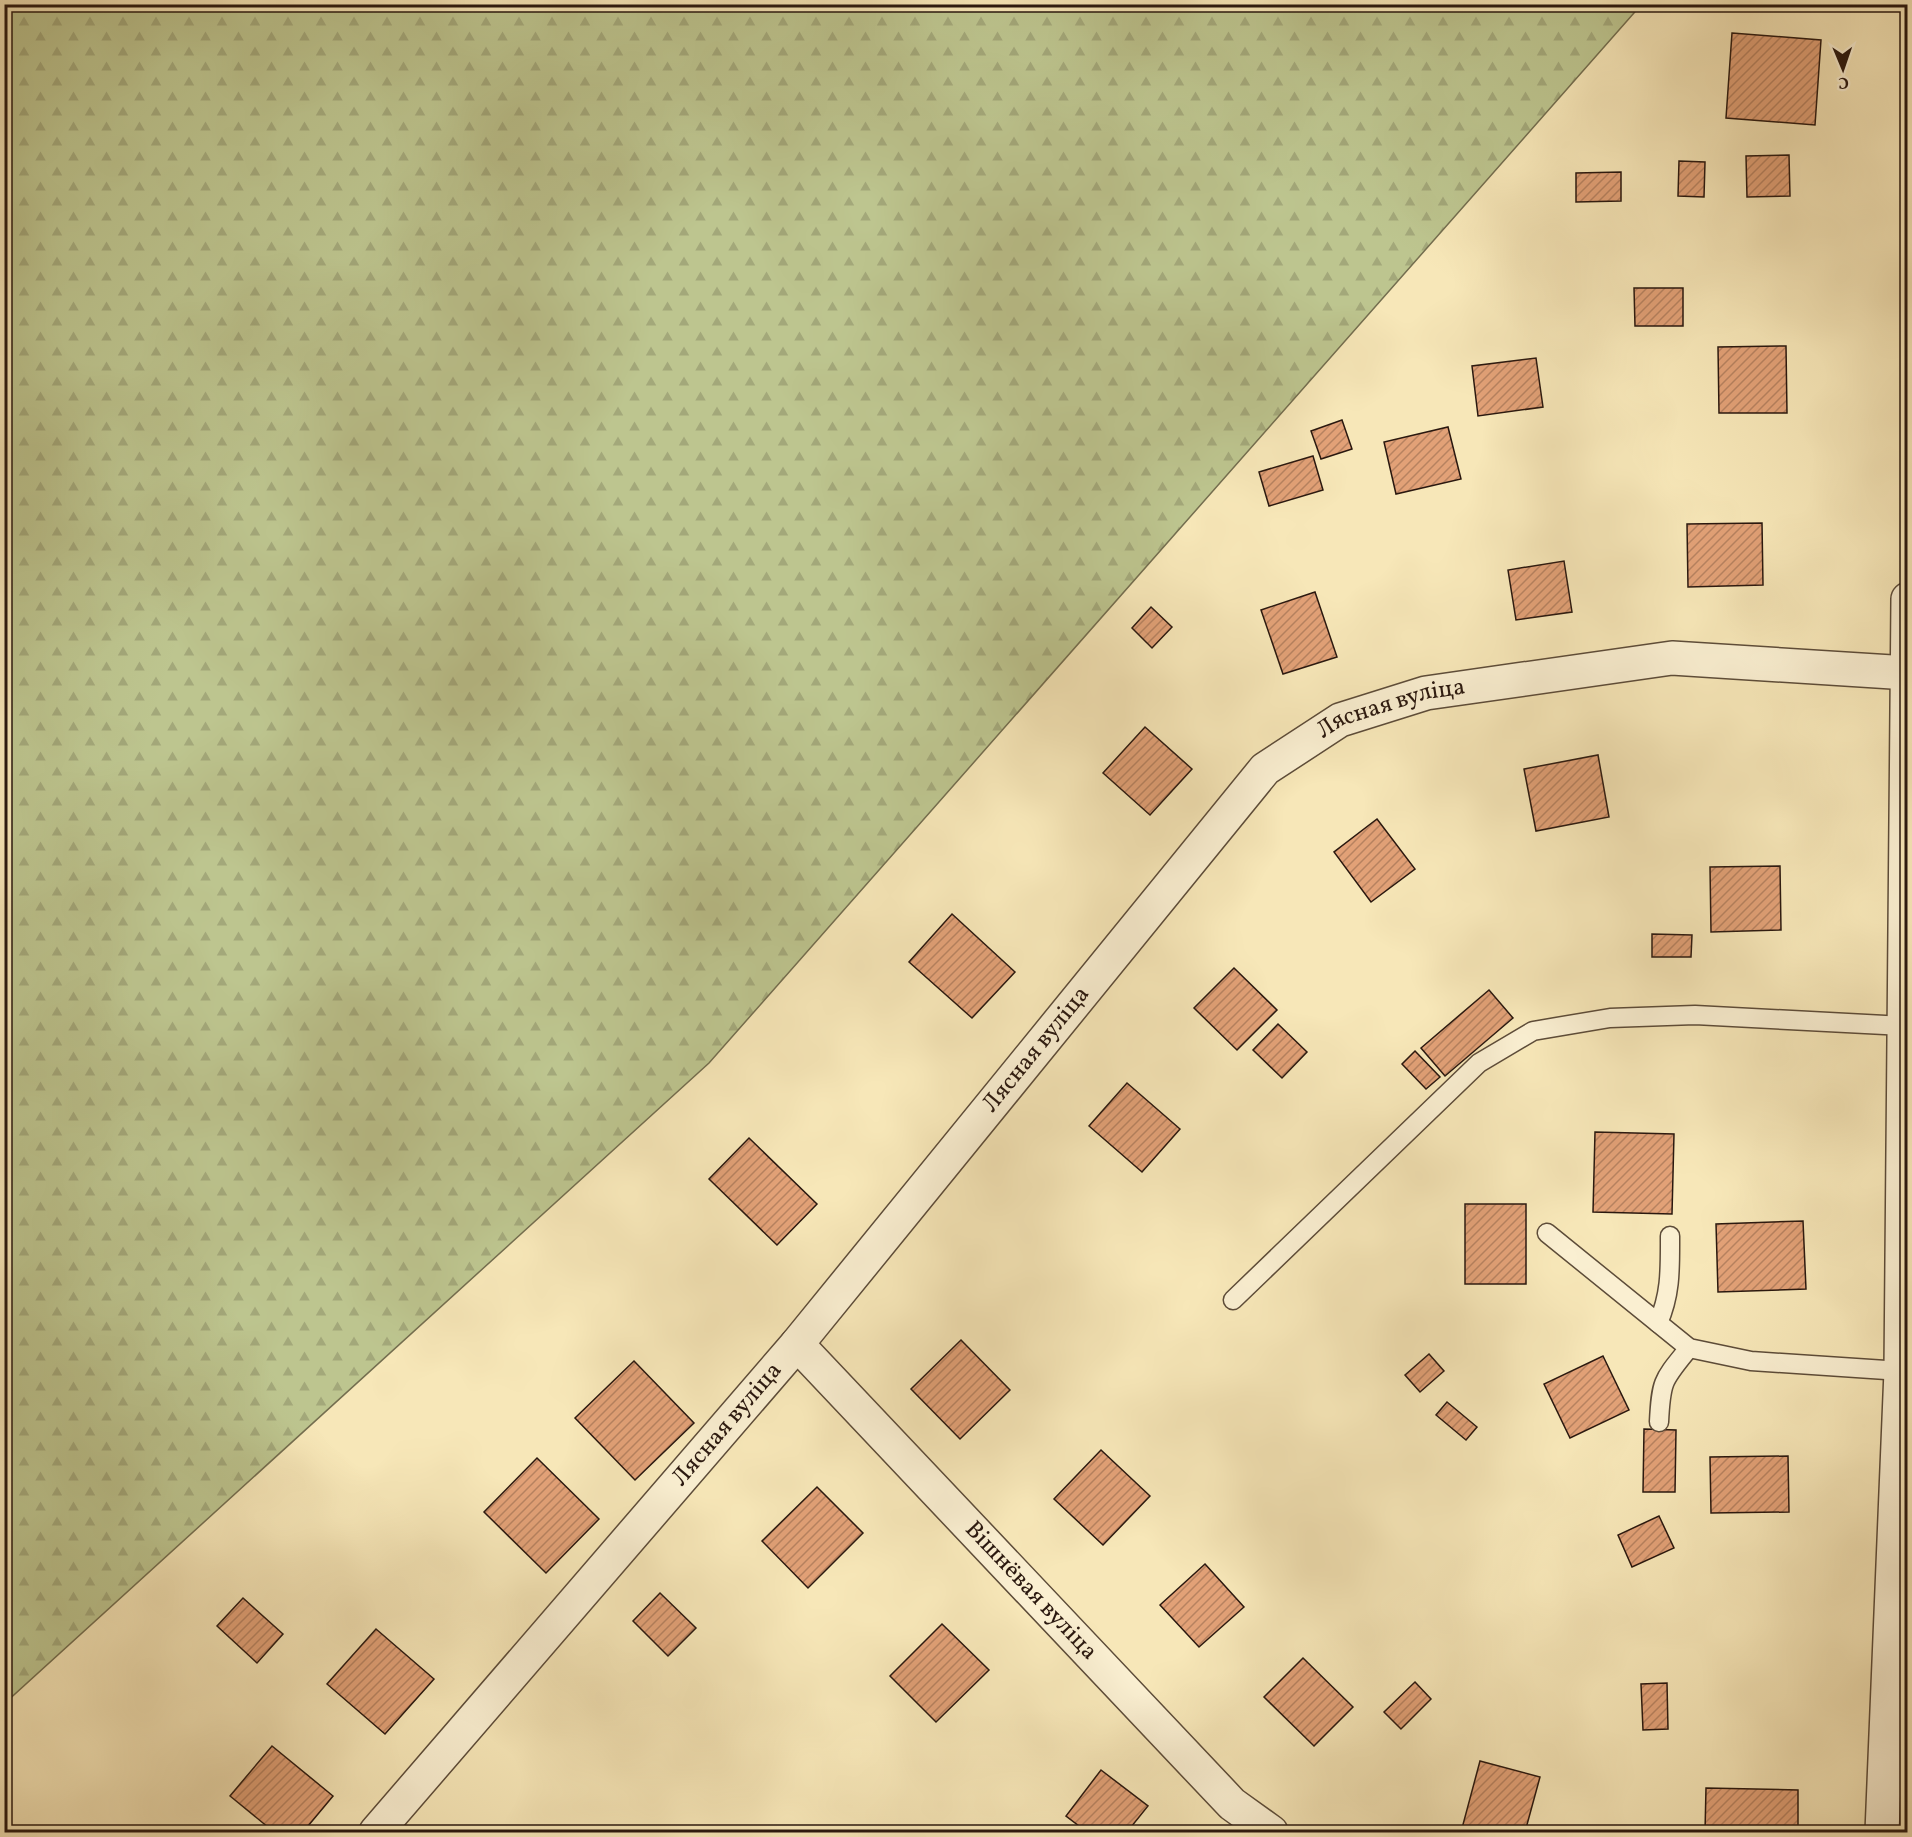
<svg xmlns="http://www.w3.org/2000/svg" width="1912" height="1837" font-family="Vollkorn,serif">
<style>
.forest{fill:url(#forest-firs);stroke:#746e4f;stroke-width:1.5}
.building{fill:url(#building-hatch);stroke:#2a180f;stroke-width:1.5}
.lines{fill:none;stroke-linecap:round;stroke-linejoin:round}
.lane-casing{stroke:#5d4c39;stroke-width:21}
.street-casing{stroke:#5d4c39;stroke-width:36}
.lane{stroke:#faefd1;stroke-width:18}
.street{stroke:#faefd1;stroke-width:33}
.labels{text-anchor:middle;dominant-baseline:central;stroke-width:5;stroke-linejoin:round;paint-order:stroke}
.street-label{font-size:24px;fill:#2a180f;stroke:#faefd1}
</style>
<defs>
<pattern id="forest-firs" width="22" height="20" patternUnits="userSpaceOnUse" patternTransform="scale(1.5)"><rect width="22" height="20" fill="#bdc58f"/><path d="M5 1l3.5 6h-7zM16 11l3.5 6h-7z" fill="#a3a87a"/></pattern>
<pattern id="building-hatch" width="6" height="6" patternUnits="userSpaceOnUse" patternTransform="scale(1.5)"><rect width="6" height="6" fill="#e2a177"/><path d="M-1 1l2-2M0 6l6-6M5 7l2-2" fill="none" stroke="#b78260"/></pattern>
</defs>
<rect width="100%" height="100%" fill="#f7e7b8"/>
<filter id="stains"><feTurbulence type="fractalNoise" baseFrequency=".00333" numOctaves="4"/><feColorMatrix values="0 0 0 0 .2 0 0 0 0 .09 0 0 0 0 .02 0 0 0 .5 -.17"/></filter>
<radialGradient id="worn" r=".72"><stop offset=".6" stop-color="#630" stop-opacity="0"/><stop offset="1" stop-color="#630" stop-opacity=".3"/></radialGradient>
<polygon class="forest" points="5,5 1641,5 709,1063 5,1703"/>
<g class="building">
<polygon points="1732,33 1821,40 1815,125 1726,118"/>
<polygon points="1789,155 1790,196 1747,197 1746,156"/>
<polygon points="1679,161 1705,162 1704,197 1678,196"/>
<polygon points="1621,172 1621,201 1576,202 1576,173"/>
<polygon points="1634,288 1683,288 1683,326 1635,326"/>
<polygon points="1786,346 1787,413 1719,413 1718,347"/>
<polygon points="1536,358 1543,407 1478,416 1472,366"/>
<polygon points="1342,420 1352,449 1321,459 1311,431"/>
<polygon points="1448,427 1461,479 1396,494 1384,442"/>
<polygon points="1313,456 1323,490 1269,506 1259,472"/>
<polygon points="1762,523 1763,585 1688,587 1687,524"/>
<polygon points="1564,561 1572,612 1516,620 1508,570"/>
<polygon points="1315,592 1337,657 1283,674 1261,610"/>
<polygon points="1151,607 1172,627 1152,648 1132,628"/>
<polygon points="1145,727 1192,769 1150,815 1103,773"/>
<polygon points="1598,755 1609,817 1536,831 1524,769"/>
<polygon points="1377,819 1415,869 1371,902 1334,852"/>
<polygon points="1780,866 1781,930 1711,932 1710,867"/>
<polygon points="952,914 1015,972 972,1018 909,962"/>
<polygon points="1652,934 1692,935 1691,957 1652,957"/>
<polygon points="1234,968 1277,1010 1237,1050 1194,1008"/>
<polygon points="1489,990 1513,1018 1445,1076 1421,1048"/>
<polygon points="1278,1024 1307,1052 1282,1078 1253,1050"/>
<polygon points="1415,1051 1440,1077 1426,1089 1402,1064"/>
<polygon points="1127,1083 1180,1129 1142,1172 1089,1126"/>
<polygon points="1595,1132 1674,1134 1672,1214 1593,1212"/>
<polygon points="749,1138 817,1204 777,1245 709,1179"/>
<rect x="1465" y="1204" width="61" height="80"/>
<polygon points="1803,1221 1806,1289 1718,1292 1716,1224"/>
<polygon points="961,1340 1010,1390 960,1439 911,1389"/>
<polygon points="1429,1354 1444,1371 1420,1392 1405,1375"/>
<polygon points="1603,1356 1629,1410 1570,1438 1544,1384"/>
<polygon points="634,1361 694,1423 635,1480 575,1418"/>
<polygon points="1447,1402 1477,1427 1466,1440 1436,1415"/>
<polygon points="1644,1429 1676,1430 1675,1492 1643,1492"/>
<polygon points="1101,1450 1150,1496 1103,1545 1054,1499"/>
<polygon points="1788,1456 1789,1512 1711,1513 1710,1457"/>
<polygon points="537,1458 599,1519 546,1573 484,1512"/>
<polygon points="817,1487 863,1533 808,1588 762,1541"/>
<polygon points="1659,1516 1674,1548 1632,1567 1618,1535"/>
<polygon points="1205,1564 1244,1607 1199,1647 1160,1605"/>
<polygon points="660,1593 696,1628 668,1656 633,1621"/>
<polygon points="243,1598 283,1634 257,1663 217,1626"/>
<polygon points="942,1624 989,1670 936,1722 890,1676"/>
<polygon points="376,1629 434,1679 385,1734 327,1684"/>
<polygon points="1303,1658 1353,1707 1314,1746 1264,1697"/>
<polygon points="1415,1682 1431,1699 1401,1729 1384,1712"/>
<polygon points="1667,1683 1668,1729 1643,1730 1641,1684"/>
<polygon points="272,1746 333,1796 303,1832 274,1832 230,1796"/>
<polygon points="1480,1761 1540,1777 1525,1832 1461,1832"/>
<polygon points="1101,1770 1148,1806 1127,1832 1087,1832 1066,1816"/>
<polygon points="1706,1788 1798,1790 1798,1832 1705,1832"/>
</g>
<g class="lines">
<defs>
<g id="lane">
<polyline points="1547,1233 1689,1348 1751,1361 1901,1371"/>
<polyline points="1233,1300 1479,1063 1533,1031 1610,1018 1695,1015 1904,1026"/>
<path d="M1658,1323c13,-29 12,-55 12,-87"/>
<path d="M1659,1422c2,-42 4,-42 30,-74"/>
</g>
<g id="street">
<path id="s1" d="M797,1344l435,460 39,28"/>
<path id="s2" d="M376,1832l421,-488 468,-575 75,-49 86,-27 246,-35 236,15"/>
<polyline points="1882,1832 1901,1371 1908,599"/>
</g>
</defs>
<use href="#lane" class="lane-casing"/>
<use href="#street" class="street-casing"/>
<use href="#lane" class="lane"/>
<use href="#street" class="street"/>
</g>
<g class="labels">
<g class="street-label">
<text stroke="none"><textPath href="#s2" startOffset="1528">Лясная вуліца</textPath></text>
<text stroke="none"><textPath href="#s2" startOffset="1024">Лясная вуліца</textPath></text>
<text stroke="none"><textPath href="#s2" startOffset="538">Лясная вуліца</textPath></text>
<text stroke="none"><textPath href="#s1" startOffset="340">Вішнёвая вуліца</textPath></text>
</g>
</g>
<rect width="1912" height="1837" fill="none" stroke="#f7e7b8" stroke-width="24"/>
<rect x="6" y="6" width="1900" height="1825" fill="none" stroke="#2a180f" stroke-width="3"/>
<rect x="12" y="12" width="1888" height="1813" fill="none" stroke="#2a180f" stroke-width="1.5"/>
<g transform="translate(1843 69) rotate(178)" stroke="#faefd1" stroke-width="4.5" paint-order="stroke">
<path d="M0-4.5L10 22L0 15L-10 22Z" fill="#2a180f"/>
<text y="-9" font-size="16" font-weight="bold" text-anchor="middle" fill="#2a180f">С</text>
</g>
<rect width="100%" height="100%" filter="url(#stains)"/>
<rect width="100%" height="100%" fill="url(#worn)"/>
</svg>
